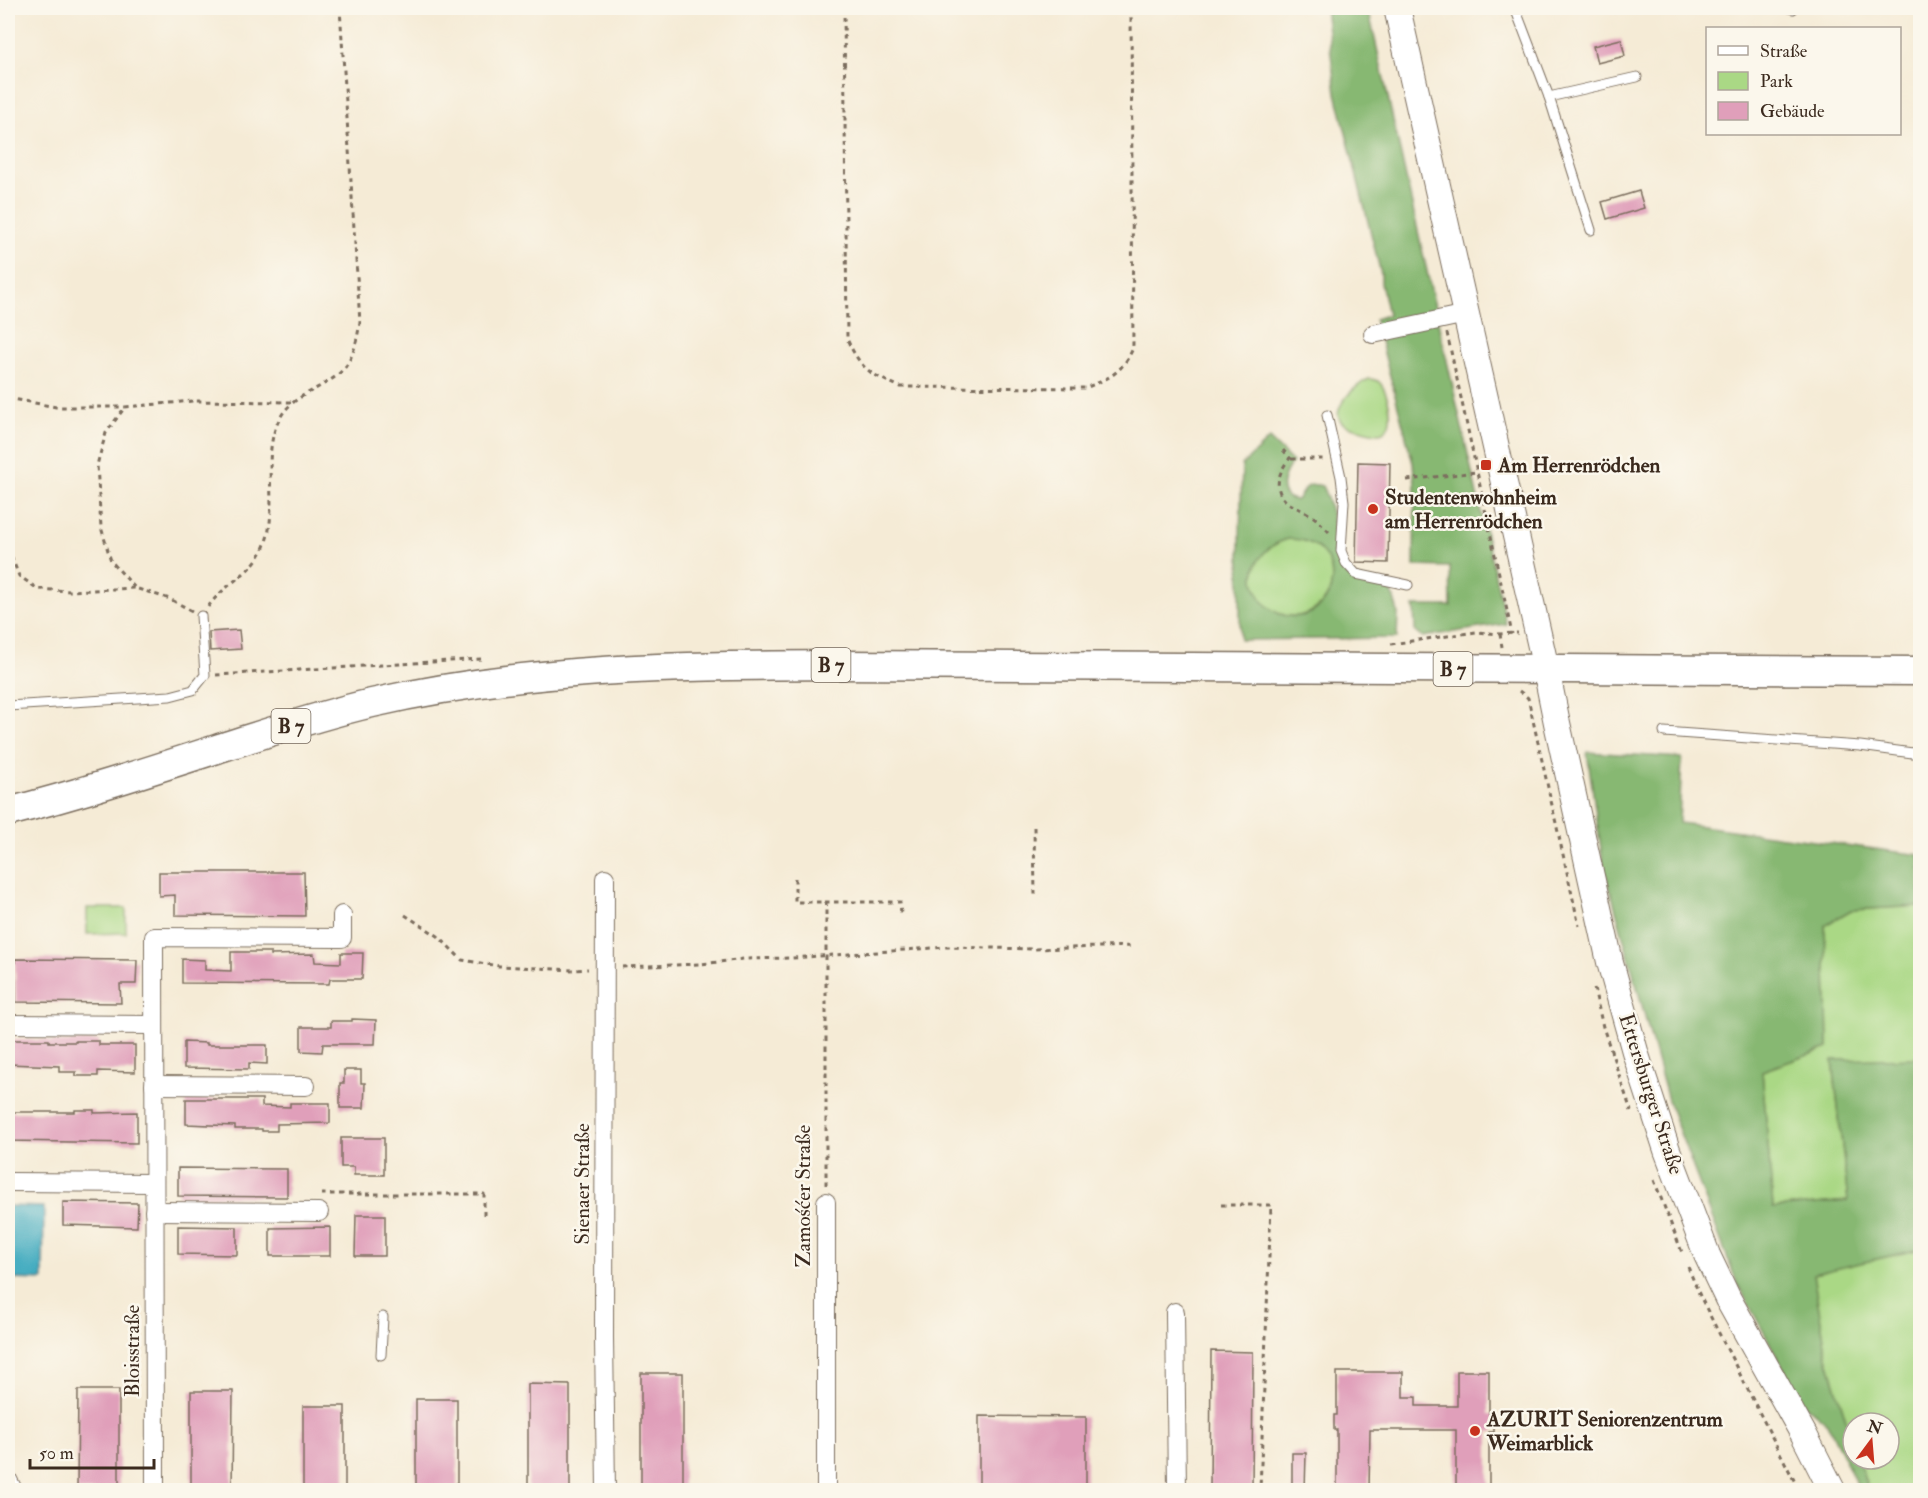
<svg xmlns="http://www.w3.org/2000/svg" width="1928" height="1498" font-family="'IM FELL Double Pica',serif">
<style>
.green{fill:#aad885;stroke:#728152;stroke-width:1.5}
.forest{fill:#87b872;stroke:#617148;stroke-width:1.5;fill-rule:evenodd}
.water{fill:#40aabf;stroke:#3e6a6e;stroke-width:1.5}
.building{fill:#e09fba}
.lines{fill:none;stroke-linecap:round;stroke-linejoin:round}
.lane-casing{stroke:#7c6e5e;stroke-width:11}
.street-casing{stroke:#7c6e5e;stroke-width:20}
.secondary-casing{stroke:#7c6e5e;stroke-width:28}
.primary-casing{stroke:#7c6e5e;stroke-width:31}
.path{stroke:#7c6e5e;stroke-width:3;stroke-dasharray:4.5 4.5;stroke-linecap:butt}
.lane{stroke:#fff;stroke-width:9}
.street{stroke:#fff;stroke-width:18}
.secondary{stroke:#fff;stroke-width:26}
.primary{stroke:#fff;stroke-width:28}
.poi-dot{fill:#c8321e;stroke:#fbf7ec;stroke-width:2}
.labels{text-anchor:middle;dominant-baseline:central;stroke-width:5;stroke-linejoin:round;paint-order:stroke}
.shield{fill:#fbf7ec;stroke:#75685c;stroke-width:1.5}
.shield-label{font-size:20px;font-weight:bold;fill:#3b2a1e}
.poi-label{font-size:21px;font-weight:bold;fill:#3b2a1e;stroke:#fbf7ec;text-anchor:start}
.street-label{font-size:21px;fill:#3b2a1e;stroke:#fbf7ec}
</style>
<rect width="100%" height="100%" fill="#fbf7ec"/>
<filter id="ink" filterUnits="userSpaceOnUse"><feTurbulence type="fractalNoise" baseFrequency=".0167" numOctaves="2"/><feDisplacementMap in="SourceGraphic" scale="12" xChannelSelector="R" yChannelSelector="G"/><feConvolveMatrix kernelMatrix="1 2 1 2 8 2 1 2 1" color-interpolation-filters="sRGB"/></filter>
<filter id="wash" filterUnits="userSpaceOnUse"><feTurbulence type="fractalNoise" baseFrequency=".008" numOctaves="4" result="noise"/><feDisplacementMap in="SourceGraphic" scale="24" xChannelSelector="R" yChannelSelector="G"/><feGaussianBlur stdDeviation="1.35" result="paint"/><feColorMatrix in="noise" values="0 0 0 0 0 0 0 0 0 0 0 0 0 0 0 0 0 1.4 0 .05"/><feComposite in="paint" operator="in"/></filter>
<g filter="url(#wash)">
<rect width="100%" height="100%" fill="#f5ebd6"/>
<g class="green">
<path d="M1369,379c2,0 7,1 9,2 10,7 21,50 1,52 -8,0 -19,-4 -27,-6 -33,-8 2,-42 17,-48z"/>
<circle cx="1293" cy="577" r="39"/>
<polygon points="1920,906 1920,1058 1833,1061 1848,1201 1773,1208 1762,1071 1828,1048 1825,925 1851,910"/>
<polygon points="87,908 126,908 126,933 87,934"/>
<polygon points="1920,1249 1920,1490 1868,1490 1858,1459 1889,1459 1889,1423 1853,1423 1853,1443 1827,1357 1813,1274"/>
</g>
<g class="forest">
<polygon points="1325,8 1368,8 1506,624 1422,637 1415,631 1414,606 1451,606 1450,567 1414,566 1415,485 1413,463 1375,319 1388,315 1381,283 1381,274 1336,93"/>
<path d="M1269,439l24,23c-10,10 -19,37 4,38 8,-12 10,-18 25,-14 4,7 10,27 11,36 3,18 -1,38 16,52 8,6 17,6 26,9 6,3 11,6 17,9l6,20 -1,26 -157,2v-105l2,-70zM1288,539c64,0 53,84 0,77 -13,-2 -23,-10 -29,-21 -14,-26 4,-49 29,-56z"/>
<polygon points="1587,752 1682,758 1679,823 1920,855 1920,906 1851,910 1825,925 1828,1048 1762,1071 1773,1208 1848,1201 1833,1060 1920,1058 1920,1249 1813,1274 1827,1357 1853,1443 1853,1459 1858,1459 1868,1490 1859,1490 1828,1424 1802,1402 1737,1283 1669,1104 1603,863"/>
</g>
<polygon class="water" points="8,1206 44,1207 43,1280 8,1279"/>
<g id="blocks">
<g class="building">
<polygon points="1621,39 1625,56 1597,63 1593,46"/>
<polygon points="1639,191 1644,208 1607,219 1602,202"/>
<polygon points="1358,462 1390,463 1388,563 1356,562"/>
<polygon points="239,630 241,649 210,651 209,632"/>
<polygon points="159,872 304,872 305,916 175,915 175,895 159,896"/>
<polygon points="231,952 271,952 271,955 314,954 315,962 341,963 341,953 363,953 362,979 330,979 329,984 182,983 182,959 205,960 205,970 231,971"/>
<polygon points="15,959 137,960 136,984 120,984 121,1003 16,1002"/>
<polygon points="352,1019 376,1020 375,1044 323,1044 322,1052 301,1051 301,1027 331,1027 331,1021 352,1021"/>
<polygon points="8,1040 49,1040 49,1042 76,1042 76,1041 99,1041 99,1045 135,1045 135,1072 98,1071 98,1076 76,1076 76,1072 59,1072 59,1066 8,1064"/>
<polygon points="184,1042 207,1043 207,1045 267,1045 267,1064 249,1063 249,1069 184,1068"/>
<polygon points="344,1070 361,1070 361,1083 365,1083 364,1108 340,1108 340,1083 344,1083"/>
<polygon points="186,1099 262,1099 262,1106 290,1107 290,1103 330,1103 330,1123 277,1124 277,1131 262,1131 262,1129 235,1129 235,1126 186,1124"/>
<polygon points="75,1110 94,1110 94,1113 137,1112 137,1143 8,1141 8,1112 75,1112"/>
<polygon points="341,1138 384,1138 384,1175 354,1175 354,1167 341,1167"/>
<polygon points="178,1168 287,1169 287,1197 178,1196"/>
<polygon points="63,1202 138,1203 137,1227 63,1225"/>
<polygon points="356,1215 385,1215 385,1256 355,1256"/>
<polygon points="178,1226 237,1227 237,1255 178,1254"/>
<polygon points="330,1227 330,1256 270,1256 270,1228"/>
<polygon points="1211,1351 1253,1352 1252,1491 1210,1491"/>
<polygon points="1457,1371 1489,1371 1489,1414 1494,1414 1494,1432 1489,1432 1489,1491 1456,1491 1456,1430 1370,1430 1369,1491 1337,1491 1337,1430 1334,1430 1334,1415 1337,1415 1337,1372 1403,1372 1403,1397 1416,1397 1416,1406 1457,1406"/>
<rect x="641" y="1373" width="42" height="118"/>
<polygon points="528,1384 570,1385 570,1491 528,1491"/>
<polygon points="78,1390 119,1390 119,1491 77,1491"/>
<polygon points="191,1391 233,1391 232,1491 191,1491"/>
<rect x="416" y="1399" width="41" height="92"/>
<rect x="303" y="1406" width="42" height="85"/>
<polygon points="979,1416 1086,1417 1086,1491 979,1491"/>
<polygon points="1292,1453 1306,1453 1305,1491 1292,1491"/>
</g>
</g>
</g>
<g filter="url(#ink)">
<use href="#blocks" fill-opacity="0" stroke="#7c6e5e" stroke-width="1.5"/>
<g class="lines">
<defs>
<g id="lane">
<polyline points="1515,8 1549,97 1591,230"/>
<polyline points="1790,8 1793,9"/>
<polyline points="1549,97 1637,77"/>
<polyline points="1327,415 1341,477 1344,502 1341,551 1346,563 1356,574 1408,585"/>
<polyline points="8,706 170,696 193,690 205,675 201,616"/>
<polyline points="1664,732 1860,746 1920,754"/>
<polyline points="381,1355 383,1317"/>
<polyline points="8,1470 18,1490"/>
</g>
<g id="street">
<polyline points="1373,334 1466,314"/>
<polyline points="605,878 604,1338 606,1490"/>
<polyline points="8,1024 154,1025"/>
<polyline points="154,1085 306,1086"/>
<polyline points="8,1182 154,1183"/>
<polyline points="154,1211 319,1212"/>
<polyline points="1175,1312 1177,1490"/>
<polyline points="155,1490 154,937 342,938 342,915"/>
<polyline points="826,1490 826,1202"/>
</g>
<polyline id="secondary" points="1397,8 1546,669 1557,723 1610,962 1636,1055 1667,1150 1707,1255 1728,1299 1804,1435 1832,1490"/>
<path id="primary" d="M8,812c74,-19 147,-43 221,-67 47,-15 95,-31 143,-42 156,-36 306,-37 465,-38l1083,6"/>
</defs>
<use href="#lane" class="lane-casing"/>
<use href="#street" class="street-casing"/>
<use href="#secondary" class="secondary-casing"/>
<use href="#primary" class="primary-casing"/>
<g class="path">
<path d="M844,8l3,331c14,31 24,36 54,48l184,1c25,-10 37,-15 48,-40l-2,-340"/>
<polyline points="1447,333 1512,634"/>
<polyline points="8,398 56,407 125,407"/>
<polyline points="8,431 10,553 19,576 38,589 70,591 135,588"/>
<path d="M1283,450l7,8c-12,14 -19,34 0,46 8,5 17,8 25,14 5,4 9,9 14,14"/>
<polyline points="1291,459 1323,459"/>
<polyline points="1407,480 1477,472"/>
<path d="M208,607c15,-22 43,-33 54,-56 20,-39 -3,-93 17,-131 14,-29 49,-30 67,-54 9,-13 11,-28 14,-43l-20,-315"/>
<polyline points="192,611 170,599 135,588 111,561 101,527 97,465 106,433 125,407 193,401 291,402"/>
<polyline points="1500,634 1502,647"/>
<polyline points="1391,644 1476,632 1500,634 1518,633"/>
<polyline points="216,675 482,659"/>
<polyline points="1519,691 1528,698 1579,926"/>
<polyline points="1034,827 1035,897"/>
<polyline points="795,878 795,902 900,902 901,914"/>
<polyline points="405,915 438,936 462,960 499,966 573,970 588,969"/>
<polyline points="622,967 701,964 744,959 792,958 947,947 1035,949 1134,946"/>
<polyline points="1594,988 1603,1027 1631,1111"/>
<polyline points="1654,1180 1683,1255"/>
<polyline points="826,1185 826,902"/>
<polyline points="321,1194 484,1194 484,1215"/>
<polyline points="1221,1205 1271,1205 1260,1490"/>
<polyline points="1688,1267 1700,1296 1799,1490"/>
</g>
<use href="#lane" class="lane"/>
<use href="#street" class="street"/>
<use href="#secondary" class="secondary"/>
<use href="#primary" class="primary"/>
</g>
</g>
<g class="poi-dot">
<rect x="1480" y="459" width="12" height="12" rx="3"/>
<circle cx="1373" cy="509" r="6"/>
<circle cx="1475" cy="1431" r="6"/>
</g>
<g class="labels">
<g class="shield">
<rect x="811.5" y="648" width="39" height="34" rx="4.5"/>
<rect x="1433.5" y="652" width="39" height="34" rx="4.5"/>
<rect x="271.5" y="709" width="39" height="34" rx="4.5"/>
</g>
<g class="shield-label">
<text x="831" y="665">B 7</text>
<text x="1453" y="669">B 7</text>
<text x="291" y="726">B 7</text>
</g>
<g class="poi-label">
<text x="1498" y="465">Am Herrenrödchen</text>
<text x="1385" y="497">Studentenwohnheim<tspan x="1385" dy="24">am Herrenrödchen</tspan></text>
<text x="1487" y="1419">AZURIT Seniorenzentrum<tspan x="1487" dy="24">Weimarblick</tspan></text>
</g>
<g class="street-label">
<text transform="translate(1651 1094) rotate(72)">Ettersburger Straße</text>
<text transform="translate(582 1184) rotate(-90)">Sienaer Straße</text>
<text transform="translate(803 1196) rotate(-90)">Zamośćer Straße</text>
<text transform="translate(132 1351) rotate(-90)">Bloisstraße</text>
</g>
</g>
<rect width="1928" height="1498" fill="none" stroke="#fbf7ec" stroke-width="30"/>
<rect x="1706" y="27" width="195" height="108" fill="#fbf7ec" stroke="#aea59a" stroke-width="1.5"/>
<rect x="1718" y="46" width="30" height="9" fill="#ffffff" stroke="#aea59a" stroke-width="1.5"/>
<text x="1760" y="57" font-size="18" fill="#3b2a1e">Straße</text>
<rect x="1718" y="72" width="30" height="18" fill="#aad885" stroke="#aea59a" stroke-width="1.5"/>
<text x="1760" y="87" font-size="18" fill="#3b2a1e">Park</text>
<rect x="1718" y="102" width="30" height="18" fill="#e09fba" stroke="#aea59a" stroke-width="1.5"/>
<text x="1760" y="117" font-size="18" fill="#3b2a1e">Gebäude</text>
<g transform="translate(1871 1441) rotate(16)"><circle r="28" fill="#fbf7ec" stroke="#aea59a" stroke-width="1.5"/>
<path d="M0-4.5L10 22L0 15L-10 22Z" fill="#c8321e"/>
<text y="-9" font-size="16" font-weight="bold" text-anchor="middle" fill="#3b2a1e">N</text>
</g>
<path d="M30 1459v9h124v-9" fill="none" stroke="#3b2a1e" stroke-width="3"/>
<text x="39" y="1459" font-size="18" fill="#3b2a1e" stroke="#fbf7ec" stroke-width="4.5" paint-order="stroke">50 m</text>
</svg>
